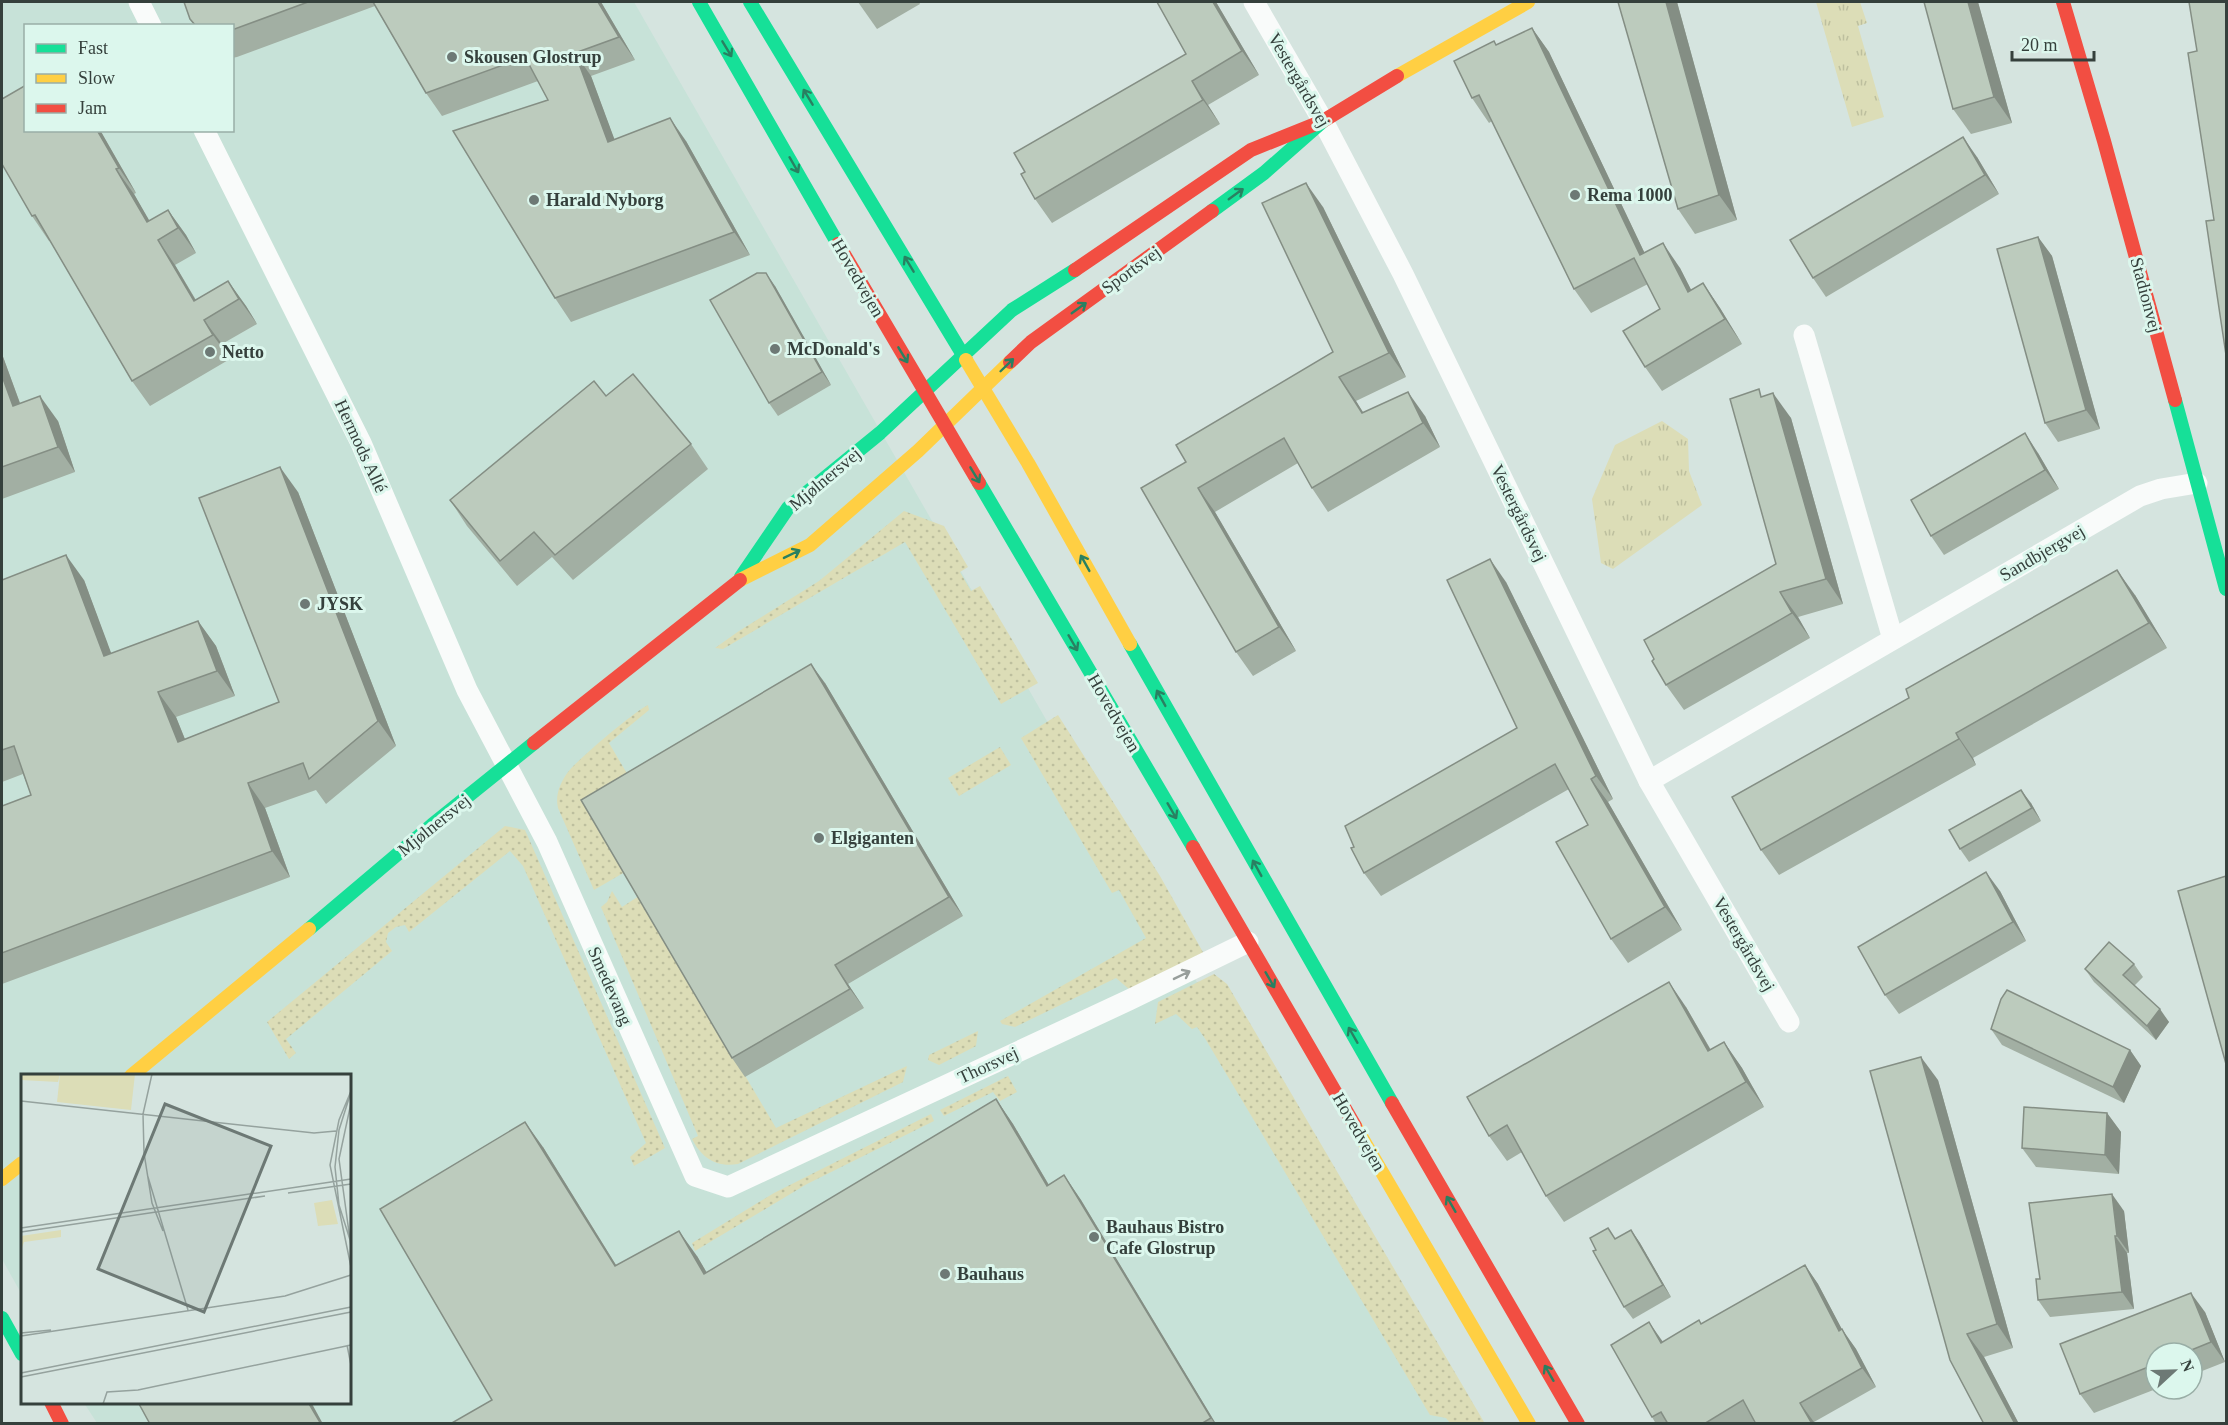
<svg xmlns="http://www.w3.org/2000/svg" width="2228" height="1425" font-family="Georgia,serif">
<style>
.built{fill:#c7e2d8;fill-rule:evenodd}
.grass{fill:url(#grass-dots)}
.park{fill:url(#park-tufts)}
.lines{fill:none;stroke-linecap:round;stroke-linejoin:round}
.street{stroke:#f9fbfa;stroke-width:21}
.fast{stroke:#16e098;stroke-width:14}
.slow{stroke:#ffcf43;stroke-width:14}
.jam{stroke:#f24e42;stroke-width:14}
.wall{fill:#a2afa3}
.shaded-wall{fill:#848e84}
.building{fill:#bccbbd;stroke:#848e84;stroke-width:1.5}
.oneway{stroke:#298061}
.oneway2{stroke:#979e9b}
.poi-dot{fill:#6d7975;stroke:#dcf7ed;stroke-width:2}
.labels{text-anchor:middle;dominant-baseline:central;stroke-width:6;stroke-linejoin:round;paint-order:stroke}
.poi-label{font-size:18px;font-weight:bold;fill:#35403c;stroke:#dcf7ed;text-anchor:start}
.street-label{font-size:18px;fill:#35403c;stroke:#dcf7ed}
.inset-road{fill:none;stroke:#95a29e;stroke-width:1.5}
.view{fill:#6d7975;fill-opacity:0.15;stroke:#6d7975;stroke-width:3}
.inset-edge{fill:none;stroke:#35403c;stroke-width:3}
</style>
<defs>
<pattern id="grass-dots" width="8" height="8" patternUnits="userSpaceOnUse" patternTransform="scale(1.5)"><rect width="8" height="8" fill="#dcddb7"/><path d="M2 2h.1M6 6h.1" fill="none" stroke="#bdbf9e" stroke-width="1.8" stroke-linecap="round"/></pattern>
<pattern id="park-tufts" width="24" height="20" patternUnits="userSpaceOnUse" patternTransform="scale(1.5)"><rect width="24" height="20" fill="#dcddb7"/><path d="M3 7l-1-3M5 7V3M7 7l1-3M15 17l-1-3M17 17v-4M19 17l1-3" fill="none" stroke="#bdbf9e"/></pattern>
</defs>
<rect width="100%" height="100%" fill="#d5e4df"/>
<path class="built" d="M2,2h632l816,1421h-1353l-13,-20 266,-1v-326h-328v219l-20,-36zM26,26h206v104h-206z"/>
<g class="grass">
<polygon points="904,511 944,526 968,567 960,572 971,591 980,586 1038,683 1001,704 905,542 723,649 715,648 739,631 819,581"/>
<path d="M648,705l1,5 -40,33 23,39 -7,90 -31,18 -36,-82c-3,-13 2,-25 10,-36 8,-11 68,-62 80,-67z"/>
<polygon points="1058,715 1160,876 1204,954 1130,990 1116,978 1015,1027 1002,1024 1000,1021 1146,938 1119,890 1112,893 1021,738"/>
<polygon points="1000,747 1011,765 959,796 948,778"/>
<polygon points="505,826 525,830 665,1148 634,1166 630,1157 646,1143 523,866 510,851 409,932 405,925 396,927 388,933 386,942 392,951 286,1039 296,1053 289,1059 267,1022"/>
<path d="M612,891l10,16 17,-11 137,232 131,-62 -4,16 -165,82c-22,4 -37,-7 -46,-25l6,-3 -97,-229 6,-5z"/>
<polygon points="1214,974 1227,984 1484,1422 1483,1423 1450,1423 1446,1418 1430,1415 1206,1040 1197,1027 1192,1029 1176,1014 1155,1024 1158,1002"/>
<polygon points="978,1031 976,1046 939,1065 928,1060 929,1055"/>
<polygon points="1008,1076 1017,1092 1000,1101 993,1092 944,1116 940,1110"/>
<polygon points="931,1114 934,1121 807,1184 695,1251 692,1243 774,1193"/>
</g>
<g class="park">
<polygon points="1816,2 1860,2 1867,23 1858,26 1884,117 1852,127"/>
<polygon points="1662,421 1688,439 1689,471 1702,505 1613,569 1601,563 1592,499 1615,445"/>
</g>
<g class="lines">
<g class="street">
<polyline points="139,2 151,26"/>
<polyline points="1254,2 1323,121 1403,274 1649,781 1789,1022"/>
<polyline points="204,130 361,443 467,690 547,842 695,1176 728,1187 1129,1000 1248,942"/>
<polyline points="1804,335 1893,639"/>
<polyline points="1649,781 2140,496 2161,489 2197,483"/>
</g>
<g class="fast">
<polyline points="699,2 838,244"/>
<polyline points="750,2 966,360"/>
<polyline points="1212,211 1264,173 1323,121"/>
<polyline points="2175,400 2226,589"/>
<polyline points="979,483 1193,847"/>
<polyline points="741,577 788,508 880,433 1012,310 1075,270"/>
<polyline points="1130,644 1392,1103"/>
<polyline points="309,929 432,825 534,743"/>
<polyline points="2,1318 22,1354"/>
</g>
<g class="slow">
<polyline points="1397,76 1528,2"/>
<polyline points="966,360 1028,463 1130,644"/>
<polyline points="740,580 810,545 918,451 1010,362"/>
<polyline points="131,1076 309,929"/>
<polyline points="1355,1126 1529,1424"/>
<polyline points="2,1179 22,1163"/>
</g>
<g class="jam">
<polyline points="2063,2 2104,141 2175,400"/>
<polyline points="838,244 979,483"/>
<polyline points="1075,270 1251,150 1323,121 1397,76"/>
<polyline points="1010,362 1031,342 1212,211"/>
<polyline points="534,743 740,580"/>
<polyline points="1193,847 1355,1126"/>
<polyline points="1392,1103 1578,1424"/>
<polyline points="51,1402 62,1424"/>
</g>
</g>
<g class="wall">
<polygon points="184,2 601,2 635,60 591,76 614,139 686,141 750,255 571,322 555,298 548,100 538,81 442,116 426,93 375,6 237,57 232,58 232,26 195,26 190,19"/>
<polygon points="858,2 919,2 920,4 877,29"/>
<polygon points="1157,2 1216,2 1259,75 1208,105 1220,124 1052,223 1035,199 1186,54"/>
<polygon points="1618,2 1677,2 1737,220 1695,234 1678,209"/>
<polygon points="1978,2 2012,123 1971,134 1953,109"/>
<polygon points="1532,28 1549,52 1644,252 1680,268 1691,290 1703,283 1720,308 1742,344 1662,391 1645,367 1660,309 1648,284 1591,313 1574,289 1492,121 1489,123 1472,98 1497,45"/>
<polygon points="26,130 100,130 136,193 134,194 149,221 168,210 186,235 196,253 175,265 196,300 228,281 246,306 257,324 222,344 230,359 150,406 132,381 51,241 49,241 32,216"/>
<polygon points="1977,157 1999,194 1826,297 1813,278"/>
<polygon points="1323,207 1406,377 1356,401 1363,412 1425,416 1440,447 1328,512 1312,488 1298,463 1215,512 1296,651 1253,676 1236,652 1186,462 1333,352"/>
<polygon points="2038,237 2052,256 2100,429 2058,442 2045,423"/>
<polygon points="775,286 831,385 778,416 769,403"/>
<polygon points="2,354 20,403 58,421 75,472 2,499"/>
<polygon points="606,396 691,444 708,469 573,580 552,557 517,586 467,526 450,500"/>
<polygon points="1764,396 1791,418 1843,604 1798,617 1810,638 1684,710 1666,685 1776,564"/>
<polygon points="2038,453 2059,489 1944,555 1931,536"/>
<polygon points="298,492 396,746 326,804 316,790 265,808 290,877 2,984 2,806 31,795 23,774 2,782 2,578 3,580 84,580 111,654 198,621 216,646 235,696 176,717 185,739 279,702"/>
<polygon points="1506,582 1613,799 1608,802 1682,930 1628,963 1611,939 1588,825 1569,789 1381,896 1364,873 1354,847 1517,728"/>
<polygon points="2135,595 2167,648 1973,758 1976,765 1779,875 1761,850"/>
<polygon points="825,683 963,916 848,984 864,1008 745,1077 732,1058"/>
<polygon points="2031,803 2041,821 1969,862 1960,849"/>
<polygon points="2000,891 2026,941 1899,1014 1885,995"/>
<polygon points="2134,964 2143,977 2134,986 2169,1022 2156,1040 2094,982 2085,969"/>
<polygon points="1686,1007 1711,1050 1724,1042 1742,1068 1764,1107 1564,1222 1546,1196 1522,1152 1507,1161 1489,1136"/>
<polygon points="1991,1029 2130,1050 2141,1066 2124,1103 2002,1045"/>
<polygon points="1938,1080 2013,1348 1984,1357 2019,1424 1984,1424 1950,1360"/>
<polygon points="996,1099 1013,1124 1049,1185 1064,1175 1081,1200 1216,1424 450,1424 492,1400 543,1147 616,1265 697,1256 707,1273"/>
<polygon points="2107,1113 2121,1132 2119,1174 2036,1167 2022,1148"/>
<polygon points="2124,1211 2129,1253 2127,1253 2134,1309 2050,1317 2038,1300 2040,1279"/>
<polygon points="1631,1230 1640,1243 1671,1297 1633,1319 1624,1307 1616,1239"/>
<polygon points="1805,1265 1818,1284 1842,1330 1856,1349 1876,1387 1814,1422 1815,1424 1756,1424 1755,1421 1750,1424 1656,1424 1652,1417 1663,1342 1701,1324"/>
<polygon points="2205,1312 2225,1362 2192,1375 2192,1353 2156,1353 2156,1389 2094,1413 2080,1394"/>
</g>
<g class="shaded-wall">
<polygon points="598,2 601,2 635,60 619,37"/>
<polygon points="1213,2 1216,2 1259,75 1242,51"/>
<polygon points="1666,2 1677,2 1737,220 1719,195"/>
<polygon points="1968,2 1978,2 2012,123 1994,97"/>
<polygon points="1532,28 1549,52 1657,279 1640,255"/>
<polygon points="575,53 591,76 624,165 608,142"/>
<polygon points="1192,81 1208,105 1220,124 1203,100"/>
<polygon points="670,118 686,141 750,255 734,232"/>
<polygon points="97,130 100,130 136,193 119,168"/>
<polygon points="1963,137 1977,157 1999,194 1985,175"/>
<polygon points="116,169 134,194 160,239 147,222"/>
<polygon points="1306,183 1323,207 1406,377 1389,353"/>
<polygon points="168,210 186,235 196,253 178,228"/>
<polygon points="2038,237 2052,256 2100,429 2086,410"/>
<polygon points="158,240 175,265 206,318 194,301"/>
<polygon points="1663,243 1680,268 1705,317 1688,292"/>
<polygon points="766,273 775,286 831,385 822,372"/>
<polygon points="228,281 246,306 257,324 239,299"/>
<polygon points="1703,283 1720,308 1742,344 1725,319"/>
<polygon points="204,320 222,344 230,359 213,335"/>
<polygon points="2,354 30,431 13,406 2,376"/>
<polygon points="1339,377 1356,401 1378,437 1362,413"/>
<polygon points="1408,392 1425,416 1440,447 1423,423"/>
<polygon points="1773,393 1791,418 1843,604 1826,579"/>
<polygon points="40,396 58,421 75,472 58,447"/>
<polygon points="2025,433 2038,453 2059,489 2045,470"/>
<polygon points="280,467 298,492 396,746 378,721"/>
<polygon points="1198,488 1215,512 1296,651 1279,627"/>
<polygon points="66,555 84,580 122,682 104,656"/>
<polygon points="1490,559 1506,582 1613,799 1596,776"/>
<polygon points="2117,570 2135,595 2167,648 2149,623"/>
<polygon points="1780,592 1798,617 1810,638 1792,613"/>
<polygon points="198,621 216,646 235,696 217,671"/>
<polygon points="811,664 825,683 963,916 949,897"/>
<polygon points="158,692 176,717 196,767 178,742"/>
<polygon points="1956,733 1973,758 1976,765 1959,739"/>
<polygon points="1591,779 1608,802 1682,930 1665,907"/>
<polygon points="248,783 265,808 290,877 272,851"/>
<polygon points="2021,790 2031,803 2041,821 2032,808"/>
<polygon points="1986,872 2000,891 2026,941 2013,922"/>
<polygon points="835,965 848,984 864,1008 850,989"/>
<polygon points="1669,982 1686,1007 1726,1077 1708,1051"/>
<polygon points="2160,1009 2169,1022 2156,1040 2147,1026"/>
<polygon points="1724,1042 1742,1068 1764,1107 1746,1082"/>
<polygon points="2130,1050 2141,1066 2124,1103 2113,1087"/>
<polygon points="1921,1057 1938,1080 2013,1348 1997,1324"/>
<polygon points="996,1099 1013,1124 1064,1211 1047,1186"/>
<polygon points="2107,1113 2121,1132 2119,1174 2105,1155"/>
<polygon points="525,1122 543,1147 632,1291 615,1266"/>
<polygon points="1064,1175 1081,1200 1216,1424 1215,1424 1211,1418"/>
<polygon points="2112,1194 2124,1211 2129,1253 2117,1236"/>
<polygon points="1631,1230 1640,1243 1671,1297 1663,1285"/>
<polygon points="679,1231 697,1256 722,1299 704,1274"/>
<polygon points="2115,1236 2127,1253 2134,1309 2122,1292"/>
<polygon points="1805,1265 1818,1284 1853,1350 1839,1331"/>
<polygon points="2191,1293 2205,1312 2225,1362 2211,1342"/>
<polygon points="1649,1322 1663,1342 1661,1343"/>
<polygon points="1842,1329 1856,1349 1876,1387 1862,1368"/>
<polygon points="1967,1334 1984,1357 2019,1424 2015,1424"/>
<polygon points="308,1402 311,1402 323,1424 321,1424"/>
<polygon points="1800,1403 1814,1422 1815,1424 1812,1424"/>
</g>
<g class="building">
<polygon points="184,2 308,2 232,30 232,26 196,26 190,19"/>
<polygon points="373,2 598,2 619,37 575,53 608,142 670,118 734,232 555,298 453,131 548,100 525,57 426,93"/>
<polygon points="1157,2 1213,2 1242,51 1192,81 1203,100 1035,199 1021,174 1025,172 1014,153 1186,54"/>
<polygon points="1618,2 1666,2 1719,195 1678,209"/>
<polygon points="1924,2 1968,2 1994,97 1953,109"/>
<polygon points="2189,2 2226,2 2226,355 2206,221 2214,220 2188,53 2197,51"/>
<polygon points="1532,28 1640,255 1663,243 1688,292 1703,283 1725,319 1645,367 1623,331 1660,309 1634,258 1574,289 1479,95 1472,98 1454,61 1494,41 1496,45"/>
<polygon points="26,85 26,130 97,130 119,168 116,169 147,222 168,210 178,228 158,240 194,301 228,281 239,299 204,320 213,335 132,381 35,215 32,216 2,164 2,99"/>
<polygon points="1963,137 1985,175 1813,278 1790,240"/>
<polygon points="1306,183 1389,353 1339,377 1362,413 1408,392 1423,423 1312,488 1284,438 1198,488 1279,627 1236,652 1141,488 1186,462 1176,445 1333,352 1262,203"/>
<polygon points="2038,237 2086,410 2045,423 1997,249"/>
<polygon points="757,273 766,273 822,372 769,403 710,300"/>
<polygon points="633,374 691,444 555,555 534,532 500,561 450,500 594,381 606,396"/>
<polygon points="2,376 13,406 40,396 58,447 2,467"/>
<polygon points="1759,389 1761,397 1773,393 1826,579 1780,592 1792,613 1666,685 1652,661 1654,659 1644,640 1776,564 1730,399"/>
<polygon points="2025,433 2045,470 1931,536 1911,500"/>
<polygon points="280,467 378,721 309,779 303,763 248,783 272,851 2,953 2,806 31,795 14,746 2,750 2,580 66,555 104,656 198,621 217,671 158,692 178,742 279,702 199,498"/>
<polygon points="1490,559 1596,776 1591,779 1665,907 1611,939 1556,842 1588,825 1555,764 1364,873 1351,848 1354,847 1345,826 1517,728 1447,580"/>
<polygon points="2117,570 2149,623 1956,733 1959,739 1761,850 1732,797 1909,698 1906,689"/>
<polygon points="811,664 949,897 835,965 850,989 732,1058 581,800"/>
<polygon points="2021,790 2032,808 1960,849 1949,830"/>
<polygon points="1986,872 2013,922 1885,995 1858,947"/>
<polygon points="2226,876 2226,1064 2178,891"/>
<polygon points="2109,942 2134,964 2123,975 2160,1009 2147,1026 2085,969"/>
<polygon points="1669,982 1708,1051 1724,1042 1746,1082 1546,1196 1507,1125 1489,1136 1467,1097"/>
<polygon points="2007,990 2130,1050 2113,1087 1991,1029 2001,999"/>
<polygon points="1921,1057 1997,1324 1967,1334 2015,1424 1984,1424 1950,1360 1870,1071"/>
<polygon points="996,1099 1047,1186 1064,1175 1211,1418 1201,1424 450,1424 492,1400 380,1209 525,1122 615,1266 679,1231 704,1274"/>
<polygon points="2024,1107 2107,1113 2105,1155 2022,1148"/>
<polygon points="2112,1194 2117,1236 2115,1236 2122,1292 2038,1300 2036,1279 2040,1279 2029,1203"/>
<polygon points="1608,1228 1615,1239 1631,1230 1663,1285 1624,1307 1593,1251 1596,1250 1590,1238"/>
<polygon points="1805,1265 1839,1331 1842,1329 1862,1368 1800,1403 1812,1424 1756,1424 1743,1400 1704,1424 1668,1424 1661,1412 1652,1417 1611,1345 1649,1322 1661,1343 1699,1320 1701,1324"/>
<polygon points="2191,1293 2211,1342 2184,1353 2156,1353 2156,1364 2080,1394 2060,1344"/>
<polygon points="138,1402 308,1402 321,1424 150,1424"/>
</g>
<defs><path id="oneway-shaft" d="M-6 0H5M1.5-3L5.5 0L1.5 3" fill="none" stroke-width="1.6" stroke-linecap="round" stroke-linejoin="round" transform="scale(1.5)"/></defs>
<g class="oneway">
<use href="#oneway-shaft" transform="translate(727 49) rotate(59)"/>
<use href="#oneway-shaft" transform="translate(808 97) rotate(-121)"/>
<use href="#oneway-shaft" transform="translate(794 165) rotate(60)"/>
<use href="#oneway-shaft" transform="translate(1236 194) rotate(-36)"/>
<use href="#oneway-shaft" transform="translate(909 264) rotate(-121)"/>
<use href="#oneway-shaft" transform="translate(1079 308) rotate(-36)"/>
<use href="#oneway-shaft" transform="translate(903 355) rotate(59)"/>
<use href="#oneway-shaft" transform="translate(1007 365) rotate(-44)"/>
<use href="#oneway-shaft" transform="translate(975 475) rotate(59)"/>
<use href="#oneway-shaft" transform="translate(792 554) rotate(-26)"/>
<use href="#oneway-shaft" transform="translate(1085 563) rotate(-119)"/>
<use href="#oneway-shaft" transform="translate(1073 643) rotate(60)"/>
<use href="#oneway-shaft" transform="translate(1161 698) rotate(-119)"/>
<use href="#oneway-shaft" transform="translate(1172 811) rotate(60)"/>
<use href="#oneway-shaft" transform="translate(1257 868) rotate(-119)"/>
<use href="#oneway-shaft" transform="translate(1270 980) rotate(60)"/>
<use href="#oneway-shaft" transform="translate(1353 1035) rotate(-120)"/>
<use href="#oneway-shaft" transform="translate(1451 1204) rotate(-120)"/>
<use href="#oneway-shaft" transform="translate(1549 1373) rotate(-120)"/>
</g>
<use class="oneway2" href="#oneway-shaft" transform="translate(1182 975) rotate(-26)"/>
<g class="poi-dot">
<circle cx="452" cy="57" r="6"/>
<circle cx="1575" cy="195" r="6"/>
<circle cx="534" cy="200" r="6"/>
<circle cx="775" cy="349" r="6"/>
<circle cx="210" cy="352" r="6"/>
<circle cx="305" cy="604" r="6"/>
<circle cx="819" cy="838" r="6"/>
<circle cx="1094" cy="1237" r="6"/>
<circle cx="945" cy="1274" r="6"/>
</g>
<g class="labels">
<g class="poi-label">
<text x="464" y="57">Skousen Glostrup</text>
<text x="1587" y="195">Rema 1000</text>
<text x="546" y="200">Harald Nyborg</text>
<text x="787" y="349">McDonald's</text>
<text x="222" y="352">Netto</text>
<text x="317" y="604">JYSK</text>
<text x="831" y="838">Elgiganten</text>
<text x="1106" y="1227">Bauhaus Bistro<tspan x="1106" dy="21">Cafe Glostrup</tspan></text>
<text x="957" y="1274">Bauhaus</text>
</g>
<g class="street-label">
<text transform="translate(1299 80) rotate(60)">Vestergårdsvej</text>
<text transform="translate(1131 270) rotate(-36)">Sportsvej</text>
<text transform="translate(858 278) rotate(60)">Hovedvejen</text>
<text transform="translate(2146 295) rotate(75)">Stadionvej</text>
<text transform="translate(361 446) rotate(65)">Hermods Allé</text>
<text transform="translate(825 479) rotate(-40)">Mjølnersvej</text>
<text transform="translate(1519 513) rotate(64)">Vestergårdsvej</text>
<text transform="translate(2042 553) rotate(-30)">Sandbjergvej</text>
<text transform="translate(1114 713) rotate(60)">Hovedvejen</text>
<text transform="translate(434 825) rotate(-39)">Mjølnersvej</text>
<text transform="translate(1744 944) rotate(60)">Vestergårdsvej</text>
<text transform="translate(610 986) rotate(66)">Smedevang</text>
<text transform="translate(988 1065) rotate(-25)">Thorsvej</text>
<text transform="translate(1359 1132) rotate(60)">Hovedvejen</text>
</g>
</g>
<g transform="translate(21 1074)">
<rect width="330" height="330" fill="#d5e4df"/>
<path d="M311,126l6,24 -20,2 -4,-23zM40,156v7l-37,5 -2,6 -1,-12z" fill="#dcddb7"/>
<path d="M0,0h39l-2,8 -37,-2z" fill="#dcddb7"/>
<path d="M39,0h75l-4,36 -74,-8z" fill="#dcddb7"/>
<path class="inset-road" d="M131,0l-9,40 1,39 8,50 11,28M330,17l-12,29 -9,45 21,102M330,18l-12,38 -4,37 4,38 12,38M0,27l293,32 22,-2M330,29l-12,56 12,88M127,103l40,133M267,119l63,-9M0,154l330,-49M0,158l244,-36M0,259l30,-3M0,262l264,-40 66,-21M326,271l4,20M0,299l330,-66M0,303l330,-65M82,330l4,-12 31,-2 213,-45"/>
<path class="view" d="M144,30l106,42 -67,166 -106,-43z"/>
<rect width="330" height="330" class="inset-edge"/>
</g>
<rect width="2228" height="1425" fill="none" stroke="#35403c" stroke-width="6"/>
<rect x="24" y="24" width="210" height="108" fill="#dcf7ed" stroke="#99aea6" stroke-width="1.5"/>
<rect x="36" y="44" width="30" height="9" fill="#16e098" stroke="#99aea6" stroke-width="1.5"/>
<text x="78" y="54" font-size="18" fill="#35403c">Fast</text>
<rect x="36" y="74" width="30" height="9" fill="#ffcf43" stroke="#99aea6" stroke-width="1.5"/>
<text x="78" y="84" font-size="18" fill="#35403c">Slow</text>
<rect x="36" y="104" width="30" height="9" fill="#f24e42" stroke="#99aea6" stroke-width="1.5"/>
<text x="78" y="114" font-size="18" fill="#35403c">Jam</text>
<g transform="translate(2174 1371) rotate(68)"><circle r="28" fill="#dcf7ed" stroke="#99aea6" stroke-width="1.5"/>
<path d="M0-4.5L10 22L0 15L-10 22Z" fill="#6d7975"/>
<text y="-9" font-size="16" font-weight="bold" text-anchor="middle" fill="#35403c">N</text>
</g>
<path d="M2012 51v9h82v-9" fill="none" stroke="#35403c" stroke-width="3"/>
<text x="2021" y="51" font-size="18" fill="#35403c" stroke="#dcf7ed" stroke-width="4.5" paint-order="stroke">20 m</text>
</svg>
